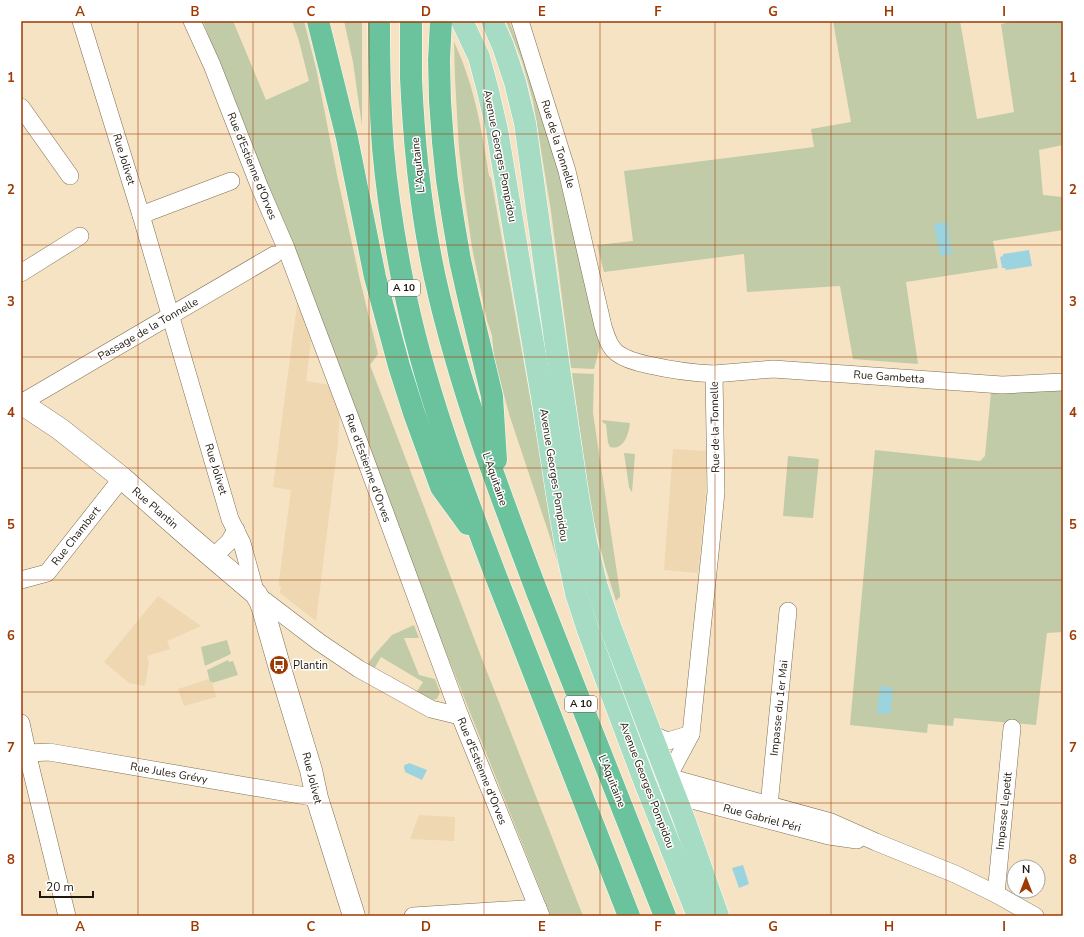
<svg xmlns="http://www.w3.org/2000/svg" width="1084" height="937" font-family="'Nunito Sans',sans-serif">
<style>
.built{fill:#eed7b1}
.green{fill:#c1cba8}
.water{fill:#9bd3df}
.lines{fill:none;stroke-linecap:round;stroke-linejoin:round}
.street-casing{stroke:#7f6f52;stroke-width:18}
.secondary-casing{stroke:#7f6f52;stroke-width:23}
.primary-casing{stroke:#fff;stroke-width:23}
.highway-casing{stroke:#fff;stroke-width:23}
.street{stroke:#fff;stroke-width:17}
.secondary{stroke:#fff;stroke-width:22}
.primary{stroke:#a6dbc4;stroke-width:22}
.highway{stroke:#6bc39d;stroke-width:22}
.grid{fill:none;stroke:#9d3901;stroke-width:1;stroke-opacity:0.55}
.labels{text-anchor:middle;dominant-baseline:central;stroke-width:3;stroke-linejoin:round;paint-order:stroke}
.shield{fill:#fff;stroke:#625d55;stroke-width:1}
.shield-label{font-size:10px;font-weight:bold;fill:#1e170c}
.street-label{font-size:11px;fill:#1e170c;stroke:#fff}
.poi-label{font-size:11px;fill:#1e170c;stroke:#fff;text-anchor:start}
.neatline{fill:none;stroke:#9d3901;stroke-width:1.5}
.grid-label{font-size:13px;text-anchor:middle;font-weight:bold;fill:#9d3901}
</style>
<rect width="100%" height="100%" fill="#f6e3c4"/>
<g class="built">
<polygon points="300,301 312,333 306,381 330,385 340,408 338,443 316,621 280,593 281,586 279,586 279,581 291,490 273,487 297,305 297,302"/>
<polygon points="673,449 706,451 706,492 698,573 664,570"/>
<polygon points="158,596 201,626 167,641 170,649 147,656 149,662 145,686 129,683 104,662"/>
<polygon points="209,679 210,682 212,681 216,697 184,706 178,689"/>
<polygon points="419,815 455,817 454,841 410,839"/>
</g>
<g class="green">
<polygon points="203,21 233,21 266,100 309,81 299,41 292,21 304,21 316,68 337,175 359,276 378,354 370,365 482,659 583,916 551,916 397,529 253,156"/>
<polygon points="344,21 362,21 362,126 353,62"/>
<polygon points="506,21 509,21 528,69 555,158 600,346 594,369 571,368 551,211 533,101 522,61"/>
<polygon points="833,21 960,21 977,119 1014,112 1001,24 1016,21 1063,21 1063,145 1039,150 1043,195 1063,197 1063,230 993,241 998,268 906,282 918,364 853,359 840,286 747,292 744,254 604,272 597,245 633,241 624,171 814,147 811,129 851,122"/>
<path d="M454,42c20,42 28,88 35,134l2,2 52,292 18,94h-3l-7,-24 -41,-123 -16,-59 -2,-23 -5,-14 -15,-74 -7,-48 -6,-50 -4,-71z"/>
<polygon points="572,373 594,374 593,413 620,593 620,597 616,601 605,566 594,522 589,497"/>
<polygon points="1063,389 1063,632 1047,633 1036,725 954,718 953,726 928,724 927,733 850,725 875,450 980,461 985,456 991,392 1000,394"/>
<path d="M602,420l28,3c-1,10 -6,28 -20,24l-2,-4 -2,-19 -3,-1z"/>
<polygon points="624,453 635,454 632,492 631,491 629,487"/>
<polygon points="788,456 819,459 813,518 783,516"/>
<polygon points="414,625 419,638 404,638 419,675 435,679 440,692 437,699 431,700 416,693 423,682 381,657 374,669 367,665 375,654 392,635"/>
<polygon points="227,640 231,654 205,666 201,647"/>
<polygon points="228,660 229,662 233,661 238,675 212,683 212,681 210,682 207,670"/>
</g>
<g class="water">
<polygon points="947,222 952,254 940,256 934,224"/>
<polygon points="1029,250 1032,266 1006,270 1005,268 1002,268 1000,257 1003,256 1003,254"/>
<polygon points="880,686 893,688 890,714 877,713"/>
<polygon points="409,763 427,770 422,780 405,772 405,770 404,769 404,766 406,764 408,764"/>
<polygon points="743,865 749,884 739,888 732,868"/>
</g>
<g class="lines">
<defs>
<g id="street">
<polyline points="81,21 141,215 230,519 242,543 256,594 319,642 359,669 431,709 460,716"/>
<polyline points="192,21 212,65 260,188 286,248 349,415 460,716 541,916"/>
<path d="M520,21l47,150 36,155c3,10 6,21 14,27 9,7 22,10 32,12 22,5 43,8 65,9l2,118 -6,61 -19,181 -23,43 163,45 45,20 79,32 41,20 39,22"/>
<polyline points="21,107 70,176"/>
<polyline points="141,215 231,181"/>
<polyline points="21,273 80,236"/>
<polyline points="714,374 773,369 1002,385 1063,382"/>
<polyline points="21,403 274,255"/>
<polyline points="213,557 229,542 236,530"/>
<polyline points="21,580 47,573 122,478"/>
<polyline points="21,723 31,769 67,916"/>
<polyline points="651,734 668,741 691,734"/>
<polyline points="21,755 28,753 49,752 317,798"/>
<polyline points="665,795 696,801 829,836 857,840"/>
<polyline points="768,816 788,611"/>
<polyline points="996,894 1012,728"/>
<polyline points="413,916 538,908"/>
</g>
<polyline id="secondary" points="21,403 60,429 122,478 188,536 256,594 260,601 263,609 279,665 311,770 317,798 354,916"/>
<g id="primary">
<polyline points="462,21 479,57 488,91 497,130 543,403 558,500 566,546 576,593 588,630 603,671 645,783 698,916"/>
<polyline points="492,21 503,46 515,82 525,123 559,368 578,496 586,542 597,587 610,626 651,734 684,819 718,916"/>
</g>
<g id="highway">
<polyline points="318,21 347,138 375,277 399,366 414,413 441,487 468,524"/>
<path d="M379,21c0,42 1,85 4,127 4,45 11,90 20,135 20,101 57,199 94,296 43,112 88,224 132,337"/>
<path d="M411,21c0,19 0,38 0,57 3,67 10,135 24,200 24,108 63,211 102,314 42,108 86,216 128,324"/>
<polyline points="441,21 439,60 440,101 443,142 447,180 453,219 460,260 469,300 492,396 496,460"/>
</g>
</defs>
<use href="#street" class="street-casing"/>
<use href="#secondary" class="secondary-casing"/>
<use href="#primary" class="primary-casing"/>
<use href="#highway" class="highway-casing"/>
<use href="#street" class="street"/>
<use href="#secondary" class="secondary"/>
<use href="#primary" class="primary"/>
<use href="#highway" class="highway"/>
</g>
<path class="grid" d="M138,21v895M253,21v895M369,21v895M484,21v895M600,21v895M715,21v895M831,21v895M946,21v895M21,134h1042M21,245h1042M21,357h1042M21,468h1042M21,580h1042M21,692h1042M21,803h1042"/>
<defs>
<symbol id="bus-disc" viewBox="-11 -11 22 22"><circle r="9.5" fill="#9d3901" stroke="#fff"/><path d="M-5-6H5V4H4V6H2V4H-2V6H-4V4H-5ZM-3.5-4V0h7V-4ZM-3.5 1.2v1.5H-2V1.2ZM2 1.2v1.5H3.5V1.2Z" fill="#fff"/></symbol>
</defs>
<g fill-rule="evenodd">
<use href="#bus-disc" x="268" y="654" width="22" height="22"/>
</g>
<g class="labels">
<g class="shield">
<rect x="388" y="280" width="32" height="16" rx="3"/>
<rect x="565" y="696" width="32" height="16" rx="3"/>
</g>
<g class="shield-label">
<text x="404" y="288">A 10</text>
<text x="581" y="704">A 10</text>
</g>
<g class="street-label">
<text transform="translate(558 144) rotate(73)">Rue de la Tonnelle</text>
<text transform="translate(500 156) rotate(79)">Avenue Georges Pompidou</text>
<text transform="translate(124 159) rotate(73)">Rue Jolivet</text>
<text transform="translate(418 165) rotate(-96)">L'Aquitaine</text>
<text transform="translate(252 166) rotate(68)">Rue d'Estienne d'Orves</text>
<text transform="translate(148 329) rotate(-30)">Passage de la Tonnelle</text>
<text transform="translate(889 377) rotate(4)">Rue Gambetta</text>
<text transform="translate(715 427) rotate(-91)">Rue de la Tonnelle</text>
<text transform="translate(368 468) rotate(70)">Rue d'Estienne d'Orves</text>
<text transform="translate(216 469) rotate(73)">Rue Jolivet</text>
<text transform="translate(554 475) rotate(81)">Avenue Georges Pompidou</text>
<text transform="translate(495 479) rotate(71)">L'Aquitaine</text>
<text transform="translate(155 508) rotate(41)">Rue Plantin</text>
<text transform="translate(76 536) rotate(-52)">Rue Chambert</text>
<text transform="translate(779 708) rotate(-84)">Impasse du 1er Mai</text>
<text transform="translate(482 771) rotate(68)">Rue d'Estienne d'Orves</text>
<text transform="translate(169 773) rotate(10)">Rue Jules Grévy</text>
<text transform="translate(312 778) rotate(76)">Rue Jolivet</text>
<text transform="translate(612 781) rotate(68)">L'Aquitaine</text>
<text transform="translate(647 785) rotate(69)">Avenue Georges Pompidou</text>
<text transform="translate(1004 811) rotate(-84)">Impasse Lepetit</text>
<text transform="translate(762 818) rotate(15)">Rue Gabriel Péri</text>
</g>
<g class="poi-label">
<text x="293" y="665">Plantin</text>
</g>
</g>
<rect width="1084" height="937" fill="none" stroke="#ffffff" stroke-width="44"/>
<g transform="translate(1026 879)"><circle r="19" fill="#ffffff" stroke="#a5a29e"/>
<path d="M0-3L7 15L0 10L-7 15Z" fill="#9d3901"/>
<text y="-6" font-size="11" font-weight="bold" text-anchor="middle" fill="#1e170c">N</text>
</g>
<path d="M40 891v6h53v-6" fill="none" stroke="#1e170c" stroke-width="2"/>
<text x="46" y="891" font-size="12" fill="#1e170c" stroke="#ffffff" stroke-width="3" paint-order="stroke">20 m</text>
<rect x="22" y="22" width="1040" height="893" class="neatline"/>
<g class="grid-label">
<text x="80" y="16">A</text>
<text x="195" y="16">B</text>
<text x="311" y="16">C</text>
<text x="426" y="16">D</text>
<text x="542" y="16">E</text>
<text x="658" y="16">F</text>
<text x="773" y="16">G</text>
<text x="889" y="16">H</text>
<text x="1004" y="16">I</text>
<text x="11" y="82">1</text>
<text x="1073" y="82">1</text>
<text x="11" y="194">2</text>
<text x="1073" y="194">2</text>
<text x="11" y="306">3</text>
<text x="1073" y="306">3</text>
<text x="11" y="417">4</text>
<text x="1073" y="417">4</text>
<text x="11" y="529">5</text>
<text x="1073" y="529">5</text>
<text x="11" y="640">6</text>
<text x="1073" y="640">6</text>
<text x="11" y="752">7</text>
<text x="1073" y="752">7</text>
<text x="11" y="864">8</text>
<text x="1073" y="864">8</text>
<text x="80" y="931">A</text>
<text x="195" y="931">B</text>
<text x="311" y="931">C</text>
<text x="426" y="931">D</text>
<text x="542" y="931">E</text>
<text x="658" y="931">F</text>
<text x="773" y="931">G</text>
<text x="889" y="931">H</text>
<text x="1004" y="931">I</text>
</g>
</svg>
